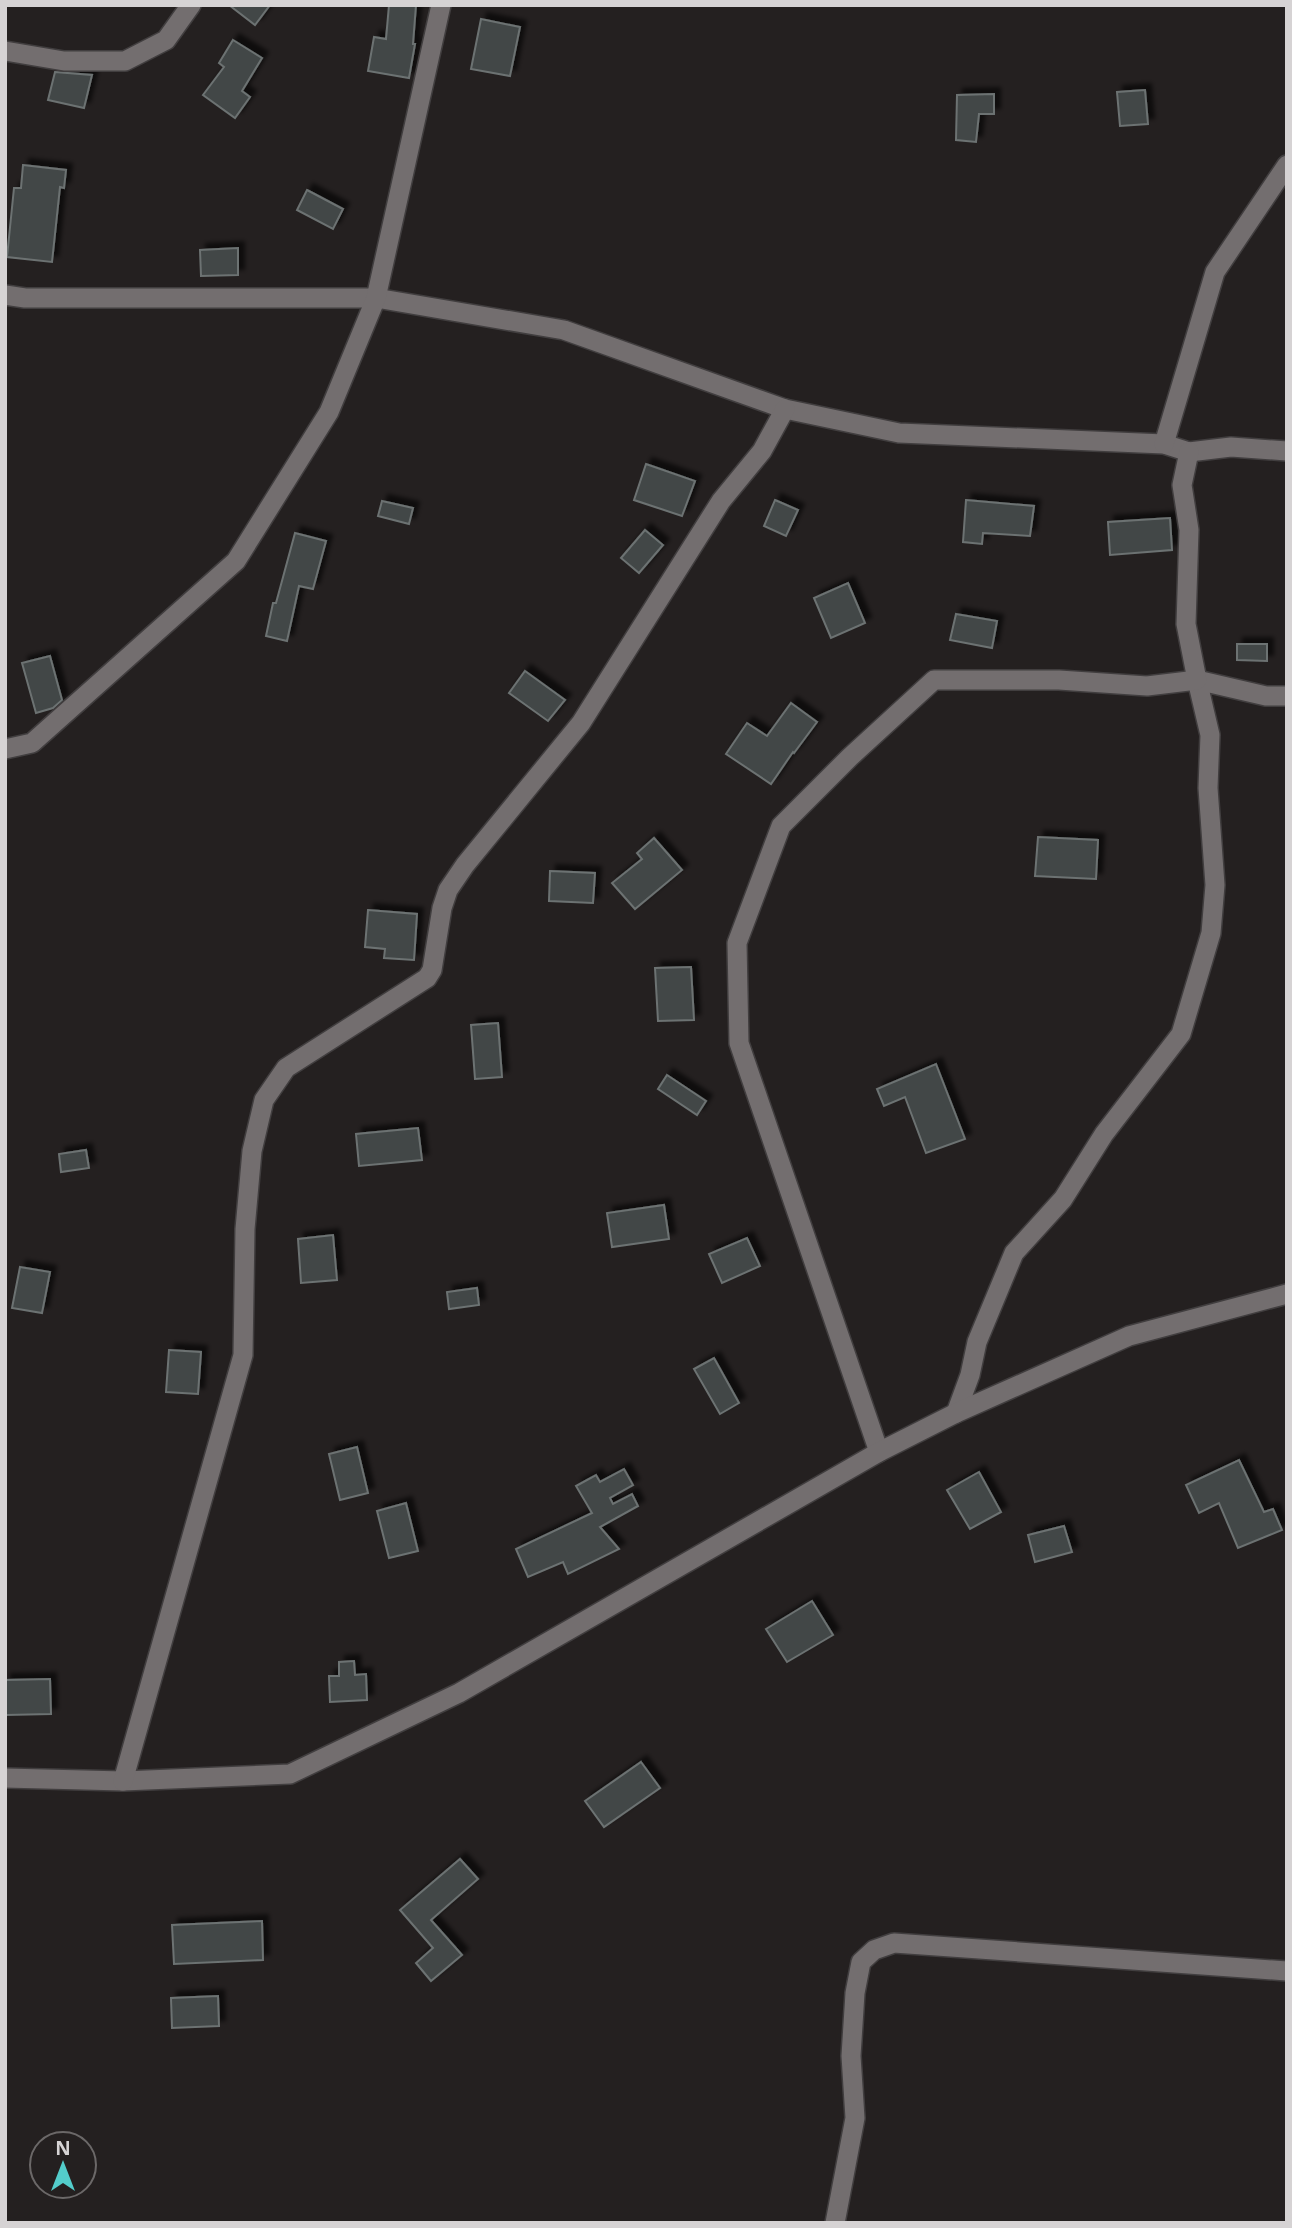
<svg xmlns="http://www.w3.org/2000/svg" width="1292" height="2228" font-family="'Noto Sans',sans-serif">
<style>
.building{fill:#424747;stroke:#6c7272;stroke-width:2;filter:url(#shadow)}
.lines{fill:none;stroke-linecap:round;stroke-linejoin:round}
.street-casing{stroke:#413e3f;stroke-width:22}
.street{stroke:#736e6f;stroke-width:19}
</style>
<defs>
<filter id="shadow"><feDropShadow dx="6" dy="-6" stdDeviation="2" flood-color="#0009"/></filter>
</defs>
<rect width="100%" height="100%" fill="#242020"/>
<g class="building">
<polygon points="229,5 270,5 255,25"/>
<polygon points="389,5 416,5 413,44 415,44 409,78 368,71 374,37 386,39"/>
<polygon points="481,19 520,27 510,76 471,69"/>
<polygon points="233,40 262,58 242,91 250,97 235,118 203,95 224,67 219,63"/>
<polygon points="55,72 92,75 84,108 48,100"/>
<polygon points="1145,90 1148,124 1120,126 1117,92"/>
<polygon points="994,94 994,114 979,114 976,142 956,140 957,95"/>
<polygon points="23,165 66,170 64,188 60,187 52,262 7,257 14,188 21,188"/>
<polygon points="307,190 343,209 333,229 297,210"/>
<polygon points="238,248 238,275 201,276 200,250"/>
<polygon points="646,464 695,481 682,516 634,500"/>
<polygon points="775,500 798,510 786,536 764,526"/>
<polygon points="966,500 1034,506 1030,536 983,533 982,544 963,542"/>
<polygon points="382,501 413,508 409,524 378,516"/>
<polygon points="1170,518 1172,550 1110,555 1108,522"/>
<polygon points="645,530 663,545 639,573 621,558"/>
<polygon points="295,533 326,541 313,589 299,586 287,641 266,636 273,603 276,603"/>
<polygon points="848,583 865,623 831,638 814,598"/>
<polygon points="956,614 997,621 992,648 950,640"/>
<polygon points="1237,644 1267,644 1267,661 1237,660"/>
<polygon points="50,656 62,700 53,708 36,713 22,663"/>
<polygon points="525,671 565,700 548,721 509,693"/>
<polygon points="791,703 817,722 794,753 793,752 771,784 726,754 747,723 767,736"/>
<polygon points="1038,837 1098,840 1096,879 1035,876"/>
<polygon points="654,838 682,870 635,909 612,883 642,859 637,853"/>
<polygon points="550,871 595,873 593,903 549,901"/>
<polygon points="368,910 417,914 414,960 384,958 385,949 365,947"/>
<polygon points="691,967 694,1020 658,1021 655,968"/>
<polygon points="498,1023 502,1077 475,1079 471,1025"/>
<polygon points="936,1064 965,1139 926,1153 905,1097 884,1106 877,1089"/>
<polygon points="667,1075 706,1101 697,1115 658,1089"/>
<polygon points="418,1128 422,1160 359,1166 356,1134"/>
<polygon points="86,1150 89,1168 61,1172 59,1154"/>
<polygon points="664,1205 669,1239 612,1247 607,1213"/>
<polygon points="333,1235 337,1280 301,1283 298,1239"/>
<polygon points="747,1238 760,1266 722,1283 709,1254"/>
<polygon points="20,1267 50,1272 42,1313 12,1308"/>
<polygon points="477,1288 479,1305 449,1309 447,1292"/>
<polygon points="169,1350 201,1352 198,1394 166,1392"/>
<polygon points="714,1358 739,1403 720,1414 694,1369"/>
<polygon points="357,1447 368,1493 340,1500 329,1454"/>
<polygon points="1239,1460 1264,1512 1273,1509 1282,1530 1238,1548 1219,1503 1199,1513 1186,1485"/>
<polygon points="624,1469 633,1485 610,1498 613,1504 632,1494 638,1506 600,1527 619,1549 568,1574 563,1562 528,1577 516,1549 592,1513 576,1486 596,1475 600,1482"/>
<polygon points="979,1472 1001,1512 970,1529 947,1490"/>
<polygon points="406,1503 418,1551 389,1558 377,1511"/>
<polygon points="1064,1526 1072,1552 1035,1562 1028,1535"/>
<polygon points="812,1601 833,1635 787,1662 766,1629"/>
<polygon points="354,1661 355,1675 366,1674 367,1700 330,1702 329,1676 339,1676 339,1662"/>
<polygon points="50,1679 51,1714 6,1715 5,1680"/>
<polygon points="641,1762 660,1788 604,1827 585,1801"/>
<polygon points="460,1859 478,1879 431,1920 462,1955 431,1981 416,1963 433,1948 400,1910"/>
<polygon points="262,1921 263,1960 174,1964 172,1925"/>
<polygon points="218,1996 219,2026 172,2028 171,1998"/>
</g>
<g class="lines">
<defs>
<g id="street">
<polyline points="5,51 64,61 125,61 166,40 191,5"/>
<polyline points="5,295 25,298 376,298 564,330 785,409 899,433 1164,444 1189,452 1231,447 1287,451"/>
<polyline points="1164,444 1215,272 1287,165"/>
<polyline points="5,749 32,743 236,561 329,412 376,298 441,5"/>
<polyline points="956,1413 970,1375 977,1342 1014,1253 1063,1199 1104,1134 1181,1034 1211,933 1215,885 1208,788 1210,735 1197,680 1266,696 1287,696"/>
<polyline points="879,1452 739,1043 737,943 781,826 850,757 934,680 1059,680 1147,686 1197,680 1186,624 1189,530 1182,485 1189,452"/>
<polyline points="5,1778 123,1781 290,1774 459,1693 879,1452 956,1413 1129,1336 1287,1294"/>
<polyline points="123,1781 243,1355 245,1229 252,1151 264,1100 286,1068 427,978 432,970 442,908 448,890 465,865 581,723 721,501 762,451 785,409"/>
<polyline points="835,2223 855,2118 851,2056 855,1993 861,1962 874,1950 894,1943 1287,1971"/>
</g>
</defs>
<use href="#street" class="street-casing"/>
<use href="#street" class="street"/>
</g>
<rect width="1292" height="2228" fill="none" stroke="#d6d3d4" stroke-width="14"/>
<g transform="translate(63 2165)"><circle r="33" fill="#242020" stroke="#6b6868" stroke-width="2"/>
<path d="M0-5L12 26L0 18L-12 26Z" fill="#53cdcb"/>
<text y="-10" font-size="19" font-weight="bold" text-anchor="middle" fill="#d6d3d4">N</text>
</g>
</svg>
